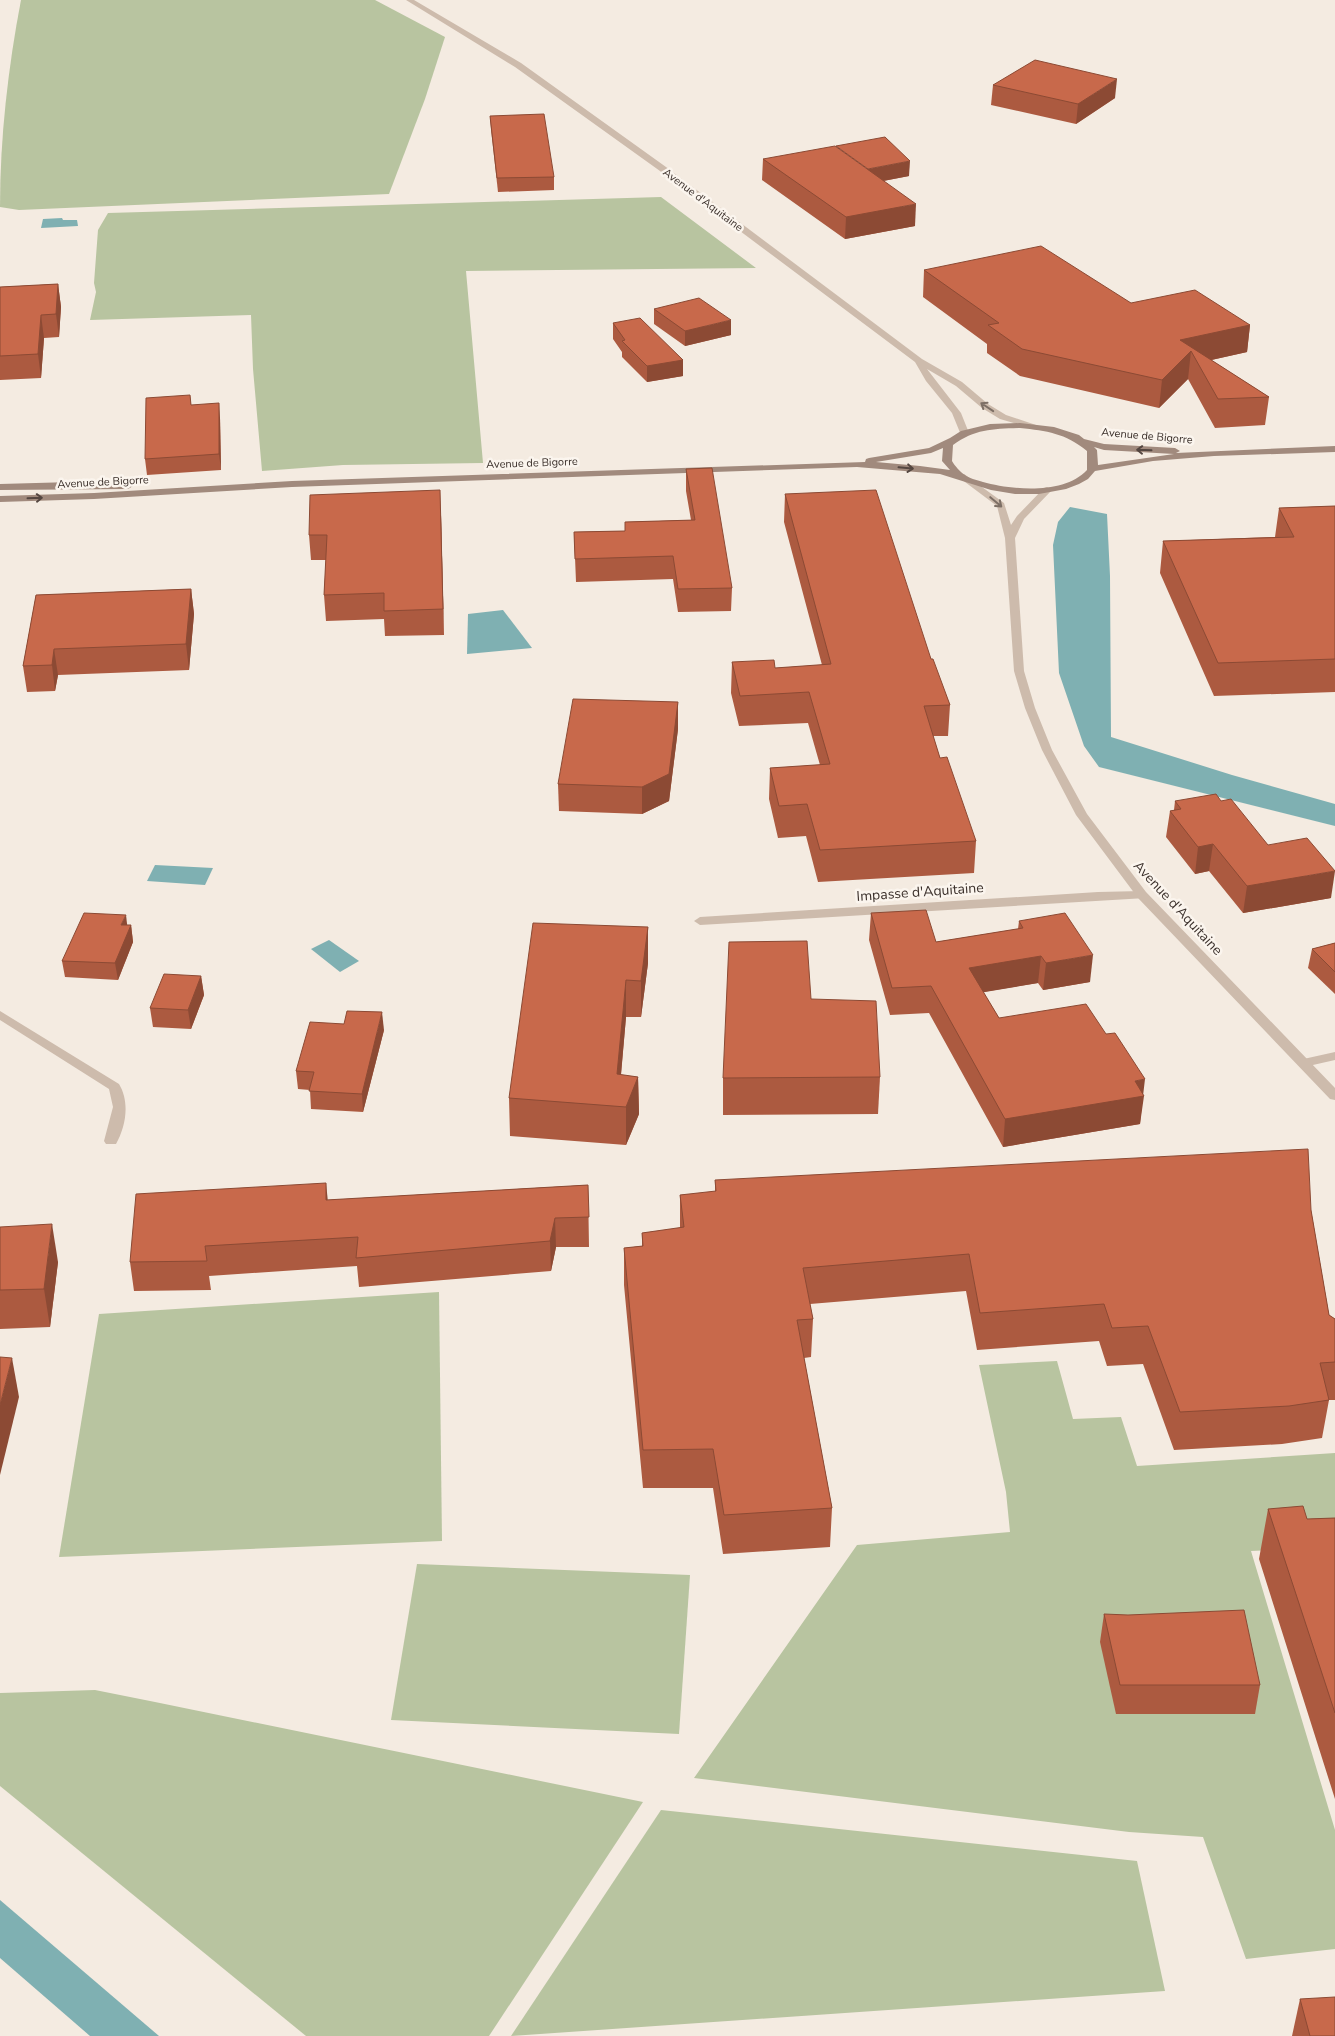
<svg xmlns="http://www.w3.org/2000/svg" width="1335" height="2036" font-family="'Nunito Sans',sans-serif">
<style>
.green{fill:#b8c4a0}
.water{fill:#7fb0b2}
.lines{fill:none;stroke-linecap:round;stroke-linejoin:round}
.minor{fill:#cdbbac;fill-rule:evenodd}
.tertiary{fill:#cdbbac;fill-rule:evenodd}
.secondary{fill:#a18a7d;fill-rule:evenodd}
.wall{fill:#ac5a40}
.shaded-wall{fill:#8c4a34}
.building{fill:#c8694b;stroke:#8c4a34}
.oneway{stroke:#7d6f65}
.oneway2{stroke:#544640}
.labels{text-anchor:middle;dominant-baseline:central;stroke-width:5;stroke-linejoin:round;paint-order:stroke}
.far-street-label{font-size:11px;fill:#3b302b;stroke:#fbf5ee}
.street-label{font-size:14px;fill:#3b302b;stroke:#fbf5ee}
</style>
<rect width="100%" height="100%" fill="#f4ebe1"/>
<g class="green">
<path d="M21,0h354l70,37 -20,62 -36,95 -370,16 -19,-3c0,-69 8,-139 21,-207z"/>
<polygon points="661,197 756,268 466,271 483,463 343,465 262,471 253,369 251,315 90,320 96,292 94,283 98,230 108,213"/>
<polygon points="439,1292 442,1541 59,1557 99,1314"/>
<polygon points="1057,1361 1073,1419 1121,1417 1137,1466 1335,1453 1335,1547 1251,1551 1335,1830 1335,1949 1246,1959 1203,1837 1129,1832 694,1778 857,1545 1010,1532 1006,1492 979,1365"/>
<polygon points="417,1564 690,1575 679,1734 391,1720"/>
<polygon points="95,1690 155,1702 643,1802 489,2036 306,2036 0,1786 0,1693"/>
<polygon points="661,1810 1137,1861 1165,1991 511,2036"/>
</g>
<g class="water">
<polygon points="62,218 63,220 77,220 78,226 41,228 43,219"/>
<polygon points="1070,507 1107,514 1110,576 1111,737 1232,775 1335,804 1335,826 1099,767 1084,746 1059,673 1053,545 1058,522"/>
<polygon points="503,610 532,648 467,654 468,614"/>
<polygon points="155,865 213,868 205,885 147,881"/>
<polygon points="329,940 359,961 340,972 311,949"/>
<polygon points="0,1900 159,2036 90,2036 0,1958"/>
</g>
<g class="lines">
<g class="minor">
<polygon points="1142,891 1148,895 1146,898 700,925 694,921 700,917 1098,892"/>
<path d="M0,1011l119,73c11,18 7,42 -3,60h-10l-2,-3 9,-34 -4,-18 -109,-69z"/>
<polygon points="1335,1052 1335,1060 1304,1067 1298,1063 1299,1060"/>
</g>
<g class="tertiary">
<polygon points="406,0 414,0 521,63 666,167 922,359 962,382 988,404 1006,415 1036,425 1031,428 1000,419 982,408 956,386 927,369 961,413 969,433 964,436 961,435 952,413 926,381 915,362 660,171 515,67"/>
<polygon points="964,474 1004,503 1011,525 1017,516 1044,488 1047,487 1052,490 1024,519 1015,538 1024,671 1035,708 1052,750 1087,814 1146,892 1335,1088 1335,1100 1330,1099 1138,898 1076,815 1042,750 1025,708 1014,671 1005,538 997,506 961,479 959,477"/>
</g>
<g class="secondary">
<path d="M1020,423l34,4 25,8 5,4 20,5 71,4 5,3 -4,2 159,-7v6l-121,4 -61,5 -58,10 -7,8 -9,5 -13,5 -27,5h-24l-24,-4 -51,-16 -83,-7 -565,20 -198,12 -94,3v-6l94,-3 198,-12 573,-19 1,-3 3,-1 60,-10 21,-10 11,-7 29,-7zM1020,428c27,3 45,5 67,23v19c-23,25 -75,20 -104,12 -6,-2 -15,-4 -18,-7 -5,-3 -10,-9 -13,-14l1,-16c22,-16 40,-16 67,-17zM1094,447l10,3 70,4 -76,11 -1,-15zM943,448l-1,13 8,9 -30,-4 -44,-4 55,-9z"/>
<polygon points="72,482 128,483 133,486 128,489 0,490 0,484"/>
</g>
</g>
<g class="wall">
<polygon points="993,85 1115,98 1076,124 991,105"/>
<polygon points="490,116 554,177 554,190 498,192 491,129"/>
<polygon points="763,159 909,176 883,181 915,226 845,239 762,180"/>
<polygon points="924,270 1131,303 1250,325 1247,352 1211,360 1269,397 1265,425 1215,428 1188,379 1159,408 1020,376 987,353 987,344 923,297"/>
<polygon points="58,284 61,307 59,337 44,338 41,378 0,380 0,287"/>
<polygon points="654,309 731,335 685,346 654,324"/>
<polygon points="613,323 683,360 683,376 647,382 622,357 622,352 613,339"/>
<polygon points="190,395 191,405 220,418 221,470 147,475 145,459"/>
<polygon points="686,469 732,588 731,611 678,612 673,579 576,582 574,532 625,531 625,522 691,520 686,491"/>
<polygon points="785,494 931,659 950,705 948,736 933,736 940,758 976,841 974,873 818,882 806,836 778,838 769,799 770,768 820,765 808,723 739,726 731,693 732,662 775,668 822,665 784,522"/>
<polygon points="1335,506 1335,692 1214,696 1160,573 1163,541 1275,537 1279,508"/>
<polygon points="441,515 444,635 385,636 384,619 326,621 324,595 326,560 311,560 309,535"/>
<polygon points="191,589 194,614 189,670 58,675 55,691 27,692 23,666 36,595"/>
<polygon points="678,729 669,801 642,814 559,811 558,784"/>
<polygon points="1175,801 1221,801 1268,845 1331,898 1243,913 1209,871 1195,874 1166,837 1170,811 1174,810"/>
<polygon points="871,913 936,942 1018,929 1019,921 1090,982 1043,990 1038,983 983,992 999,1018 1143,1094 1140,1124 1003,1147 929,1013 890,1015 869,940"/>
<polygon points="127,925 131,925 133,942 118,980 65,977 62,961"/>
<polygon points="648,927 648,963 641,1017 626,1017 621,1075 638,1077 639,1114 626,1145 510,1136 509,1098"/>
<polygon points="1335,943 1335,994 1308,968 1312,949"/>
<polygon points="201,976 204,995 191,1029 153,1027 150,1008"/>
<polygon points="811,999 880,1077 878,1114 723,1115 723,1078"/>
<polygon points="384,1030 363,1112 311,1109 310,1090 298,1089 296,1071"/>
<polygon points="715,1180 1311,1210 1329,1315 1335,1319 1335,1400 1329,1400 1322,1438 1282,1444 1174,1450 1143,1364 1107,1366 1099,1341 977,1350 966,1291 810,1304 813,1319 811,1357 804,1358 832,1508 830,1547 723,1554 713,1488 643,1488 624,1285 624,1248 642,1246 642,1233 680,1228 680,1195 715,1192"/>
<polygon points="588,1185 589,1247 556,1247 551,1271 359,1287 357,1266 209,1276 211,1290 134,1291 130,1262 328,1200"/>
<polygon points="0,1227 58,1262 50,1327 0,1329"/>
<polygon points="1268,1509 1307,1519 1335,1518 1335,1799 1259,1559"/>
<polygon points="1104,1614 1260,1685 1255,1714 1116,1714 1100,1642"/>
<polygon points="1300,1999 1335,2036 1292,2036"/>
</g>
<g class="shaded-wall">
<polygon points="1117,79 1115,98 1076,124 1078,104"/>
<polygon points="910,161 909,176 862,185 863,170"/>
<polygon points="916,204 915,226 845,239 846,217"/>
<polygon points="58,284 61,307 59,337 56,314"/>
<polygon points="41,315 44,338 41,378 38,354"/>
<polygon points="731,320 731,335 685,346 685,331"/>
<polygon points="1250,325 1247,352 1198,363 1191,351 1188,379 1159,408 1162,380 1180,340"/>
<polygon points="683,360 683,376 647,382 647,366"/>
<polygon points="219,403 220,418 221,470 219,454"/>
<polygon points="440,490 441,515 444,635 443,609"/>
<polygon points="191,589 194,614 189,670 186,644"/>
<polygon points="54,649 58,675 55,691 52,665"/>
<polygon points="678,702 678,729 669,801 642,814 642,787"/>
<polygon points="1213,844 1209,871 1195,874 1198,847"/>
<polygon points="1335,871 1331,898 1243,913 1247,886"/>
<polygon points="126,915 128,932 121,925"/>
<polygon points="131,925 133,942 118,980 115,963"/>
<polygon points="648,927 648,963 641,1017 641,981"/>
<polygon points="1093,955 1090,982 1043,990 1046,963"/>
<polygon points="1041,956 1038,983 967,995 969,968"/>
<polygon points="201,976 204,995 191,1029 188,1010"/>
<polygon points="626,980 626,1017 618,1107 617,1074"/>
<polygon points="382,1012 384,1030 363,1112 362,1094"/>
<polygon points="638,1077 639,1114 626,1145 626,1107"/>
<polygon points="1145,1079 1143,1096 1144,1096 1140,1124 1003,1147 1005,1119 1135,1081"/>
<polygon points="326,1183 329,1212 326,1200"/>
<polygon points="555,1218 556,1247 551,1271 550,1241"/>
<polygon points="52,1224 58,1262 50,1327 44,1289"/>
<polygon points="12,1358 19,1397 0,1475 0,1405"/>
</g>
<g class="building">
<polygon points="1035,60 1117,79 1078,104 993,85"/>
<polygon points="544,114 554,177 497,178 490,116"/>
<polygon points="885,137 910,161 868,169 836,146"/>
<polygon points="835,146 916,204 846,217 763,159"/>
<polygon points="1041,246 1131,303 1195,290 1250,325 1180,340 1269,397 1218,399 1191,351 1162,380 1022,349 988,325 999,323 924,270"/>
<polygon points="58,284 56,314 41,315 38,354 0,356 0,287"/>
<polygon points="699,298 731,320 685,331 654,309"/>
<polygon points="640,318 683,360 647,366 622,341 625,340 613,323"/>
<polygon points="190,395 191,405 219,403 219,454 145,459 146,398"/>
<polygon points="712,468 732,588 678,589 673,556 575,559 574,532 625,531 625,522 695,520 686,469"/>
<polygon points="440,490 443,609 384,611 384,593 324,595 327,535 309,535 310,495"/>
<polygon points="876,490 931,659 933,659 950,705 924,706 940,758 947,757 976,841 820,850 807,804 779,806 770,768 830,764 809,692 740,696 732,662 774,660 775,668 831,664 785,494"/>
<polygon points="1335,506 1335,659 1218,663 1163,541 1294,537 1279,508"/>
<polygon points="191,589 186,644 54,649 52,665 23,666 36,595"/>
<polygon points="573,699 678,702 669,774 642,787 558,784"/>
<polygon points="1216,794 1221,801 1231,799 1268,845 1307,838 1335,871 1247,886 1213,844 1198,847 1170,811 1181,809 1175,801"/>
<polygon points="926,910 936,942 1023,928 1019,921 1065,913 1093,955 1046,963 1041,956 969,968 999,1018 1086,1004 1106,1034 1115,1033 1145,1079 1135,1081 1144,1096 1005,1119 931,986 892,988 871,913"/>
<polygon points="84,913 126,915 121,925 131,925 115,963 62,961"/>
<polygon points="533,923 648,927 641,981 626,980 617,1074 638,1077 626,1107 509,1098"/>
<polygon points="807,941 811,999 876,1001 880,1077 723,1078 729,942"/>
<polygon points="1335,943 1335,972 1312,949"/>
<polygon points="164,974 201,976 188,1010 150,1008"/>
<polygon points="347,1011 382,1012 362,1094 309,1091 314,1072 296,1071 310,1022 344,1024"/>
<polygon points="1308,1149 1311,1210 1329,1315 1335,1319 1335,1362 1320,1363 1329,1400 1289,1406 1180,1412 1148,1326 1112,1328 1104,1304 980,1313 969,1254 803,1268 813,1319 797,1320 832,1508 724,1515 713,1449 643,1450 624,1248 643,1246 642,1233 684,1227 680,1195 716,1191 715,1180"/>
<polygon points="326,1183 326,1200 588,1185 589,1217 555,1218 550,1241 356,1258 358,1237 205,1246 207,1261 130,1262 136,1194"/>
<polygon points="52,1224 44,1289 0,1290 0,1227"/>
<polygon points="0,1357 12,1358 0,1405"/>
<polygon points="1303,1506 1307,1519 1335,1518 1335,1713 1268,1509"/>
<polygon points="1244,1610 1260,1685 1120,1685 1104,1614 1128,1615"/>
<polygon points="1335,1997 1335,2036 1310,2036 1300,1999"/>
</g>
<defs><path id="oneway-shaft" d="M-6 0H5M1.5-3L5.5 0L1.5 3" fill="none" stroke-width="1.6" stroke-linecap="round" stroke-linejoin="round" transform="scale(1.25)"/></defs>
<g class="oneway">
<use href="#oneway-shaft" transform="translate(987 407) rotate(-146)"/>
<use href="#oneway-shaft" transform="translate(996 502) rotate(40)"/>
</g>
<g class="oneway2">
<use href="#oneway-shaft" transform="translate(1144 450) rotate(-178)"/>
<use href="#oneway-shaft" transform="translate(906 468) rotate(5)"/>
<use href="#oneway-shaft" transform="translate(35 498) rotate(-2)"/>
</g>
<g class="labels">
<g class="far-street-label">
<text transform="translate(703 200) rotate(37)">Avenue d'Aquitaine</text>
<text transform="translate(1147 436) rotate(5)">Avenue de Bigorre</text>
<text transform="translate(532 463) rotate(-2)">Avenue de Bigorre</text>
<text transform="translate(103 482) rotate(-3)">Avenue de Bigorre</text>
</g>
<g class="street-label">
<text transform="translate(920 892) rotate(-4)">Impasse d'Aquitaine</text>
<text transform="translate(1178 908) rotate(47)">Avenue d'Aquitaine</text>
</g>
</g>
</svg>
